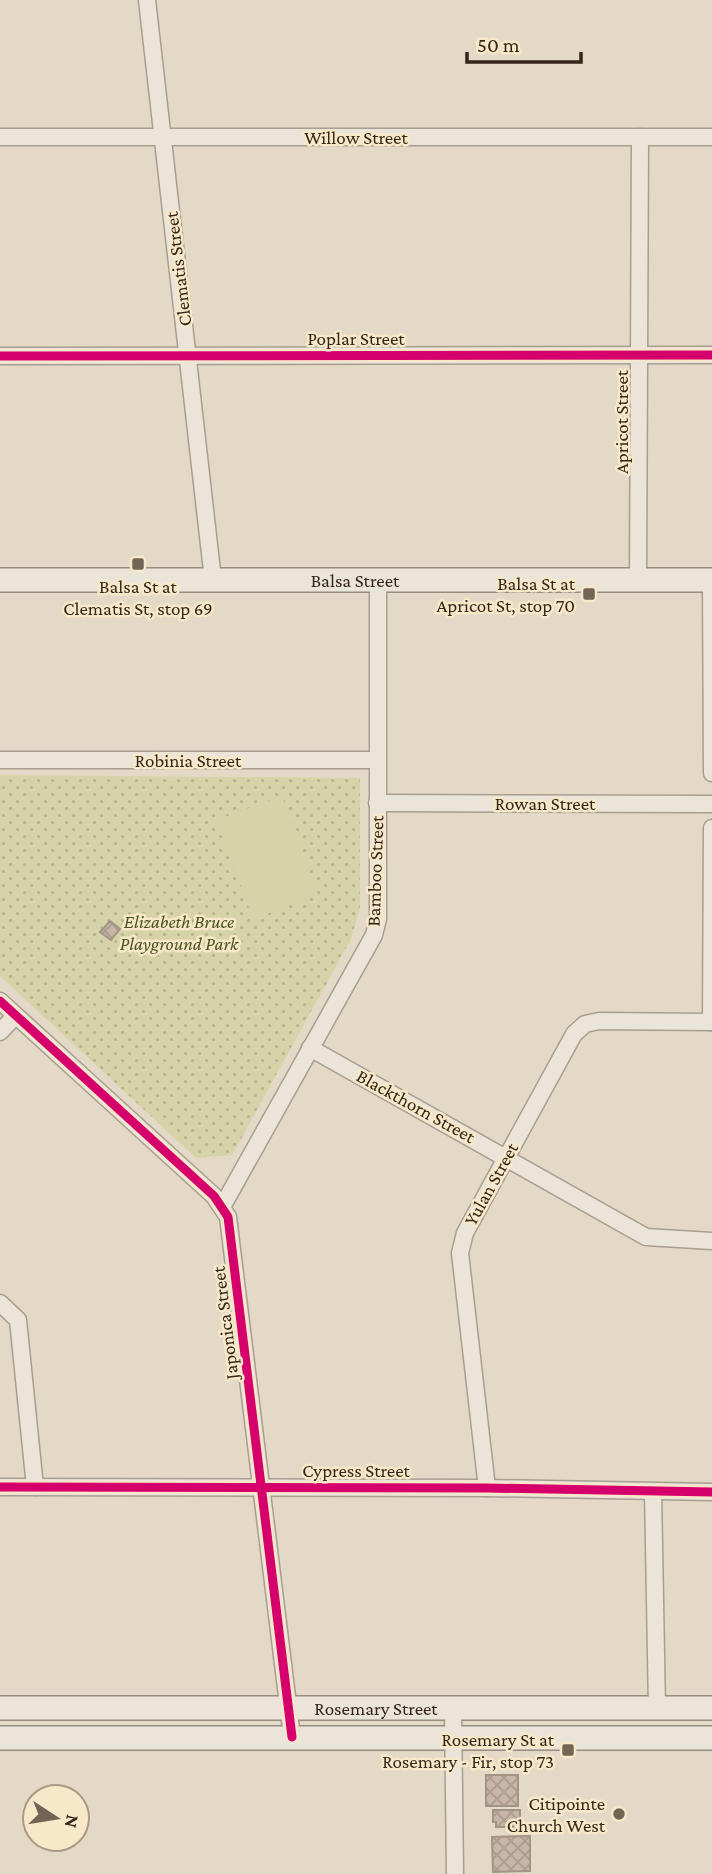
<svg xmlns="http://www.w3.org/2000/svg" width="712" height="1874" font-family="'Crimson Pro',serif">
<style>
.green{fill:url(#green-dots)}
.pitch{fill:#d5d3a7}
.building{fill:url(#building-cross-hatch);stroke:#a39486;stroke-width:2}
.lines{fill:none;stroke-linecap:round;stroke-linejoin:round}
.street-casing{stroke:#a89e90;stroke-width:19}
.secondary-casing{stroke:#978d80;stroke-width:26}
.street{stroke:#ebe4d9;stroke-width:16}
.secondary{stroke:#ebe4d9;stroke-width:23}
.cycleway-casing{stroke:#f7e8c9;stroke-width:13}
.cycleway{stroke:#d6006c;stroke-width:9}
.poi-dot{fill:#726556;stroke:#f7e8c9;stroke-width:2.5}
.labels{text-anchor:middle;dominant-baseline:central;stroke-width:5;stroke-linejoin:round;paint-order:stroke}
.street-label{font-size:19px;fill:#352619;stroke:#f7e8c9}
.poi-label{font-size:19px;fill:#352619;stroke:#f7e8c9;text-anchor:end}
.park-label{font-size:19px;font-style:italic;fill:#48531f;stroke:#f7e8c9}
</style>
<defs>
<pattern id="green-dots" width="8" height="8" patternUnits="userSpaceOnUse" patternTransform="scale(1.75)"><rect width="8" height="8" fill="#d5d3a7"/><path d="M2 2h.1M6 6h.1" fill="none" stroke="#b7b58f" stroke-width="1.8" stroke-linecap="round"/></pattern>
<pattern id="building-cross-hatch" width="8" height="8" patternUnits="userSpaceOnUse" patternTransform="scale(1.75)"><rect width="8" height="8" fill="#c7b6a7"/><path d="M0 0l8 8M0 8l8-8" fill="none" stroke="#ac9c8f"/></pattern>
</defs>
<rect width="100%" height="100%" fill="#e3d9c6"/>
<polygon class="green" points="0,775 360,778 360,907 351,939 232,1155 196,1158 0,976"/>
<polygon class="pitch" points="282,796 318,895 253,919 217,820"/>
<g class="building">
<polygon points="110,921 120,929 111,940 100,932"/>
<rect x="486" y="1775" width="32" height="31"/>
<polygon points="493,1810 520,1810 520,1827 496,1827 496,1822 493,1822"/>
<polygon points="530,1836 530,1871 493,1872 492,1837"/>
</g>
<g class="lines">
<defs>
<g id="street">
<polyline points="147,0 213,580"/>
<polyline points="0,137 712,137"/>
<polyline points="0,356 712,355"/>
<polyline points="638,580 640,137"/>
<polyline points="711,580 712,773"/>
<polyline points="0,760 376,760"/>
<polyline points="377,803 712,804"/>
<polyline points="0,1001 214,1196 228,1217 292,1737"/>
<polyline points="711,1022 712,828"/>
<polyline points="0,1032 15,1016"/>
<polyline points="310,1048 646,1237 712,1241"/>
<polyline points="222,1207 374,935 378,919 378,580"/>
<polyline points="0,1303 18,1320 35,1487"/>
<polyline points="0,1487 487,1488 712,1492"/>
<polyline points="487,1488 460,1253 465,1233 574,1034 585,1024 599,1021 712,1022"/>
<polyline points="653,1492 657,1708"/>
<polyline points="453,1710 455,1874"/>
</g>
<g id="secondary">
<path id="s1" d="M0,580h712"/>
<path id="s2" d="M0,1708h712"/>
<polyline points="0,1738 712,1738"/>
</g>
</defs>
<use href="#street" class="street-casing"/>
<use href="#secondary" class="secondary-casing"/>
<use href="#street" class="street"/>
<use href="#secondary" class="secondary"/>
<defs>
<g id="cycleway">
<polyline points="0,356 712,355"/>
<polyline points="0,1001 214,1196 228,1217 292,1737"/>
<polyline points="0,1487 487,1488 712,1492"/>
</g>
</defs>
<use href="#cycleway" class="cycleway-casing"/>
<use href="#cycleway" class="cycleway"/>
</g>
<g class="poi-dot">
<rect x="131" y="557" width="14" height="14" rx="3.5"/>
<rect x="582" y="587" width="14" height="14" rx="3.5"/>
<rect x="561" y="1743" width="14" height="14" rx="3.5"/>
<circle cx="619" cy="1814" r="7"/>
</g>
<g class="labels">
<g class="street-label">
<text x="356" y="137">Willow Street</text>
<text transform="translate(178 269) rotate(-97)">Clematis Street</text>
<text x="356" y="338">Poplar Street</text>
<text transform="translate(621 422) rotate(-90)">Apricot Street</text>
<text stroke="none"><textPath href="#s1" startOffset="355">Balsa Street</textPath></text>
<text x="188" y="760">Robinia Street</text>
<text x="545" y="803">Rowan Street</text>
<text transform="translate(375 871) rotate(-88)">Bamboo Street</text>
<text transform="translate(416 1106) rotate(29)">Blackthorn Street</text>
<text transform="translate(491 1184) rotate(-61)">Yulan Street</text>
<text transform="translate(225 1323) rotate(-97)">Japonica Street</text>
<text x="356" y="1470">Cypress Street</text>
<text stroke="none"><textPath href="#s2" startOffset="376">Rosemary Street</textPath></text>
</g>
<g class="poi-label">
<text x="575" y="583">Balsa St at<tspan x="575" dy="22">Apricot St, stop 70</tspan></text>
<text x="138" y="586" text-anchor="middle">Balsa St at<tspan x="138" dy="22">Clematis St, stop 69</tspan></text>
<text x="554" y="1739">Rosemary St at<tspan x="554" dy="22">Rosemary - Fir, stop 73</tspan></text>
<text x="605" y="1803">Citipointe<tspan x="605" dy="22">Church West</tspan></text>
</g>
<g class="park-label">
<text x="179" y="921">Elizabeth Bruce<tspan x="179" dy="22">Playground Park</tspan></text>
</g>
</g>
<g transform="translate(56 1818) rotate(102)"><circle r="33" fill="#f7e8c9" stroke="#a99a83" stroke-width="2"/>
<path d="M0-5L12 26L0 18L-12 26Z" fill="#726556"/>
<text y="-10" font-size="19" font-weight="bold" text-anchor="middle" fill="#352619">N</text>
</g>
<path d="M467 52v10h114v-10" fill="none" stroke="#352619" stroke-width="3.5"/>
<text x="477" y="52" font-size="21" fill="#352619" stroke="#f7e8c9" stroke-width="5" paint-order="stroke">50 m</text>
</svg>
